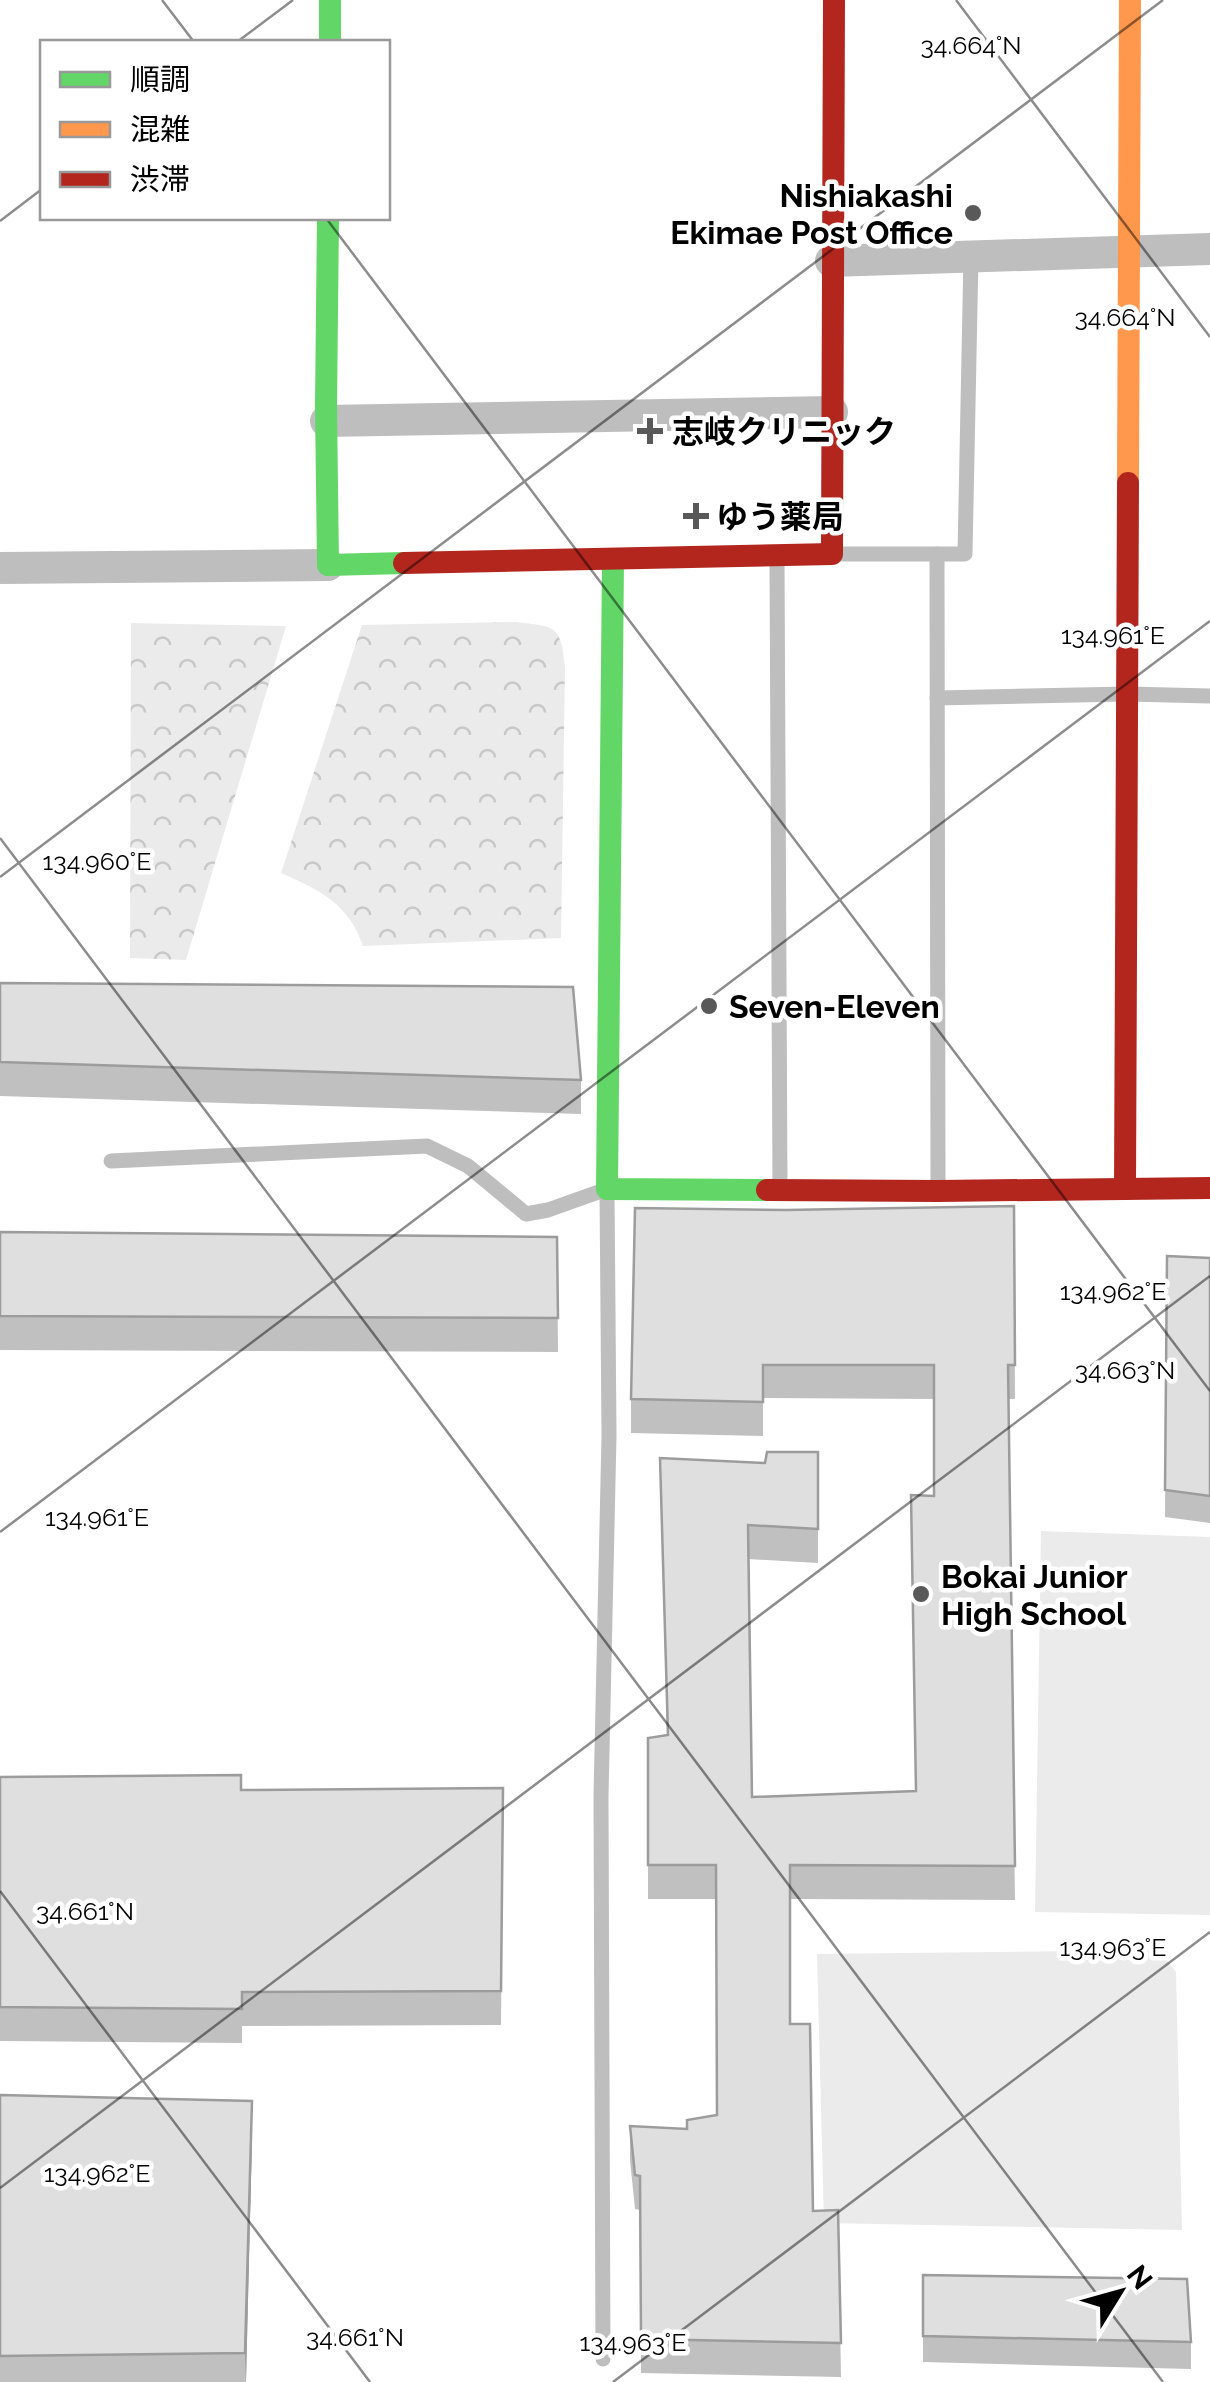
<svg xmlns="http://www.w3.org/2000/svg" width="1210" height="2382" font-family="Raleway,'Noto Sans JP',sans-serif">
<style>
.forest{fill:url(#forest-crowns)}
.garden{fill:#ebebeb}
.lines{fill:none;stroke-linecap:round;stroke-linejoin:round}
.lane{stroke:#bebebe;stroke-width:15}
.street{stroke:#bebebe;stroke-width:32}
.fast{stroke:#63d668;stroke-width:22}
.slow{stroke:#ff974d;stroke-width:22}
.jam{stroke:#b3261e;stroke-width:22}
.wall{fill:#c0c0c0}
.shaded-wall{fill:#9c9c9c}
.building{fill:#dfdfdf;stroke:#9c9c9c;stroke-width:2.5}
.ticks{fill:none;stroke:#000;stroke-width:2.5;stroke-opacity:0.45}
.poi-dot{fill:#595959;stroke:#fff;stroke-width:4}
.labels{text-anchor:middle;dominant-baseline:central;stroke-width:9;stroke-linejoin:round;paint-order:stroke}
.poi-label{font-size:32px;font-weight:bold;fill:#000;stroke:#fff;text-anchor:start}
.ticks-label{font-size:25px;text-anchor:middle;fill:#000;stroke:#fff;stroke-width:9;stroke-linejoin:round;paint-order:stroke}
</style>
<defs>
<pattern id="forest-crowns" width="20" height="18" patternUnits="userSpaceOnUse" patternTransform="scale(2.5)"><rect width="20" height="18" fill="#ebebeb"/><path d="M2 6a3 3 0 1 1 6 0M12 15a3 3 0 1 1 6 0" fill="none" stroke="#c8c8c8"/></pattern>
</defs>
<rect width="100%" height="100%" fill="#fff"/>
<g class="forest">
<path d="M516,622c39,5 45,2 49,45l-4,271 -198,8c-14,-42 -43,-56 -82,-73l81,-248z"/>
<polygon points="131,623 286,626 186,960 130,958"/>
</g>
<g class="garden">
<polygon points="1041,1531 1210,1537 1210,1915 1035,1912"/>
<polygon points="1159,1950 1176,1972 1182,2230 824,2223 817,1954"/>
</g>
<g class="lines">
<g class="lane">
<polyline points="836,554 965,554 971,256"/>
<polyline points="937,554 938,1185"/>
<polyline points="777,560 780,1187"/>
<polyline points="937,698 1127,694 1210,696"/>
<polyline points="111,1161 427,1146 468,1166 526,1214 548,1210 607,1189 609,1436 601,1796 603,2359"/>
</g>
<g class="street">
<polyline points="831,261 1210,249"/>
<polyline points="326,421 832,412"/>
<polyline points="0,568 328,565"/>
</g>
<g class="fast">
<polyline points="330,0 330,42"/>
<polyline points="328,218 326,406 328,565 404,563"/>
<polyline points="613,560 607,1189 767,1190"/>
</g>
<polyline class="slow" points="1128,483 1130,0"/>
<g class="jam">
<polyline points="404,563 832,554 834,0"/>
<polyline points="1125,1189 1128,483"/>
<polyline points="767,1190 938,1191 1210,1188"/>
</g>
</g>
<g class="wall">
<polygon points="0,983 581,1080 581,1114 0,1096"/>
<polygon points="1014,1206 1015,1399 1008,1399 1015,1900 790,1899 790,2024 813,2211 838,2210 841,2377 641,2373 640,2210 635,2209 630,2160 630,2126 687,2129 716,2115 716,1899 648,1899 648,1738 667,1735 660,1458 765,1463 818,1452 818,1563 748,1559 752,1797 916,1791 934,1496 934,1399 763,1398 763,1436 631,1433 631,1399 786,1210"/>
<polygon points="0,1232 557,1237 558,1352 0,1350"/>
<polygon points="1167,1256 1210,1258 1210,1523 1165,1517"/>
<polygon points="0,1777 241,1790 503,1788 501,2025 242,2026 242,2043 0,2041"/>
<polygon points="0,2095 252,2135 246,2382 0,2382"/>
<polygon points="923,2275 1191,2342 1191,2369 923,2362"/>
</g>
<polygon class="shaded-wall" points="252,2101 252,2135 246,2382 245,2353"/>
<g class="building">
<polygon points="0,983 573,987 581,1080 0,1062"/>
<polygon points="1014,1206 1015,1365 1008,1365 1015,1866 790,1865 790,2024 810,2024 813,2211 838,2210 841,2343 641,2339 640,2176 635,2175 630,2126 687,2129 687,2120 717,2115 716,1865 648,1865 648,1738 668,1735 660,1458 765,1463 767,1452 818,1452 818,1529 748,1525 752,1797 916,1791 911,1495 934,1496 934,1365 763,1365 763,1402 631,1399 635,1208 786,1210"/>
<polygon points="0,1232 557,1237 558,1318 0,1316"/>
<polygon points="1167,1256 1210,1258 1210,1496 1165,1490"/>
<polygon points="241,1775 241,1790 503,1788 501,1991 242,1992 242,2009 0,2007 0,1777"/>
<polygon points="0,2095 252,2101 245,2353 0,2356"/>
<polygon points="923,2275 1187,2279 1191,2342 923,2336"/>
</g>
<path class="ticks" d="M162,0l32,42M956,0l254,337M237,42l56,-42M326,218l884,1173M0,221l42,-32M0,838l1163,1544M0,877l1163,-877M0,1532l1210,-911M0,1891l370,491M0,2188l1210,-912M613,2382l597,-450"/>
<g class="poi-dot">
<circle cx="973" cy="213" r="10"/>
<path d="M645 416h10v10h10v10h-10v10h-10v-10h-10v-10h10z"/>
<path d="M691 501h10v10h10v10h-10v10h-10v-10h-10v-10h10z"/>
<circle cx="709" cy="1006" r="10"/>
<circle cx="921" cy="1594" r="10"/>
</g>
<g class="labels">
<g class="poi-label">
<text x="953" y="195" text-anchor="end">Nishiakashi<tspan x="953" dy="37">Ekimae Post Office</tspan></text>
<text x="672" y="431">志岐クリニック</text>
<text x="716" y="516">ゆう薬局</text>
<text x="729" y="1006">Seven-Eleven</text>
<text x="941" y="1576">Bokai Junior<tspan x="941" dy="37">High School</tspan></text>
</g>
</g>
<g class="ticks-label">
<text x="971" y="54">34.664°N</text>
<text x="1125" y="326">34.664°N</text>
<text x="1113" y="644">134.961°E</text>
<text x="97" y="870">134.960°E</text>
<text x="1113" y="1300">134.962°E</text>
<text x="1125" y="1379">34.663°N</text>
<text x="97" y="1526">134.961°E</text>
<text x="85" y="1920">34.661°N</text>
<text x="1113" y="1956">134.963°E</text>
<text x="97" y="2182">134.962°E</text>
<text x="355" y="2346">34.661°N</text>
<text x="633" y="2351">134.963°E</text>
</g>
<rect x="40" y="40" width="350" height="180" fill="#ffffff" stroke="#999999" stroke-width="2.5"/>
<rect x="60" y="72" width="50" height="15" fill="#63d668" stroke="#999999" stroke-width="2.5"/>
<text x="130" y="90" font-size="30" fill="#000000">順調</text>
<rect x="60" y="122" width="50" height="15" fill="#ff974d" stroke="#999999" stroke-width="2.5"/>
<text x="130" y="140" font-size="30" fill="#000000">混雑</text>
<rect x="60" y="172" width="50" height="15" fill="#b3261e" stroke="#999999" stroke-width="2.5"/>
<text x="130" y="190" font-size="30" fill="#000000">渋滞</text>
<g transform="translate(1120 2292) rotate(53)" stroke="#ffffff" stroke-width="8" paint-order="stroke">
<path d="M0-8L18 38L0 25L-18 38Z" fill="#000000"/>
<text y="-15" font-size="28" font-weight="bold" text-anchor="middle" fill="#000000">N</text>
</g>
</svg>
